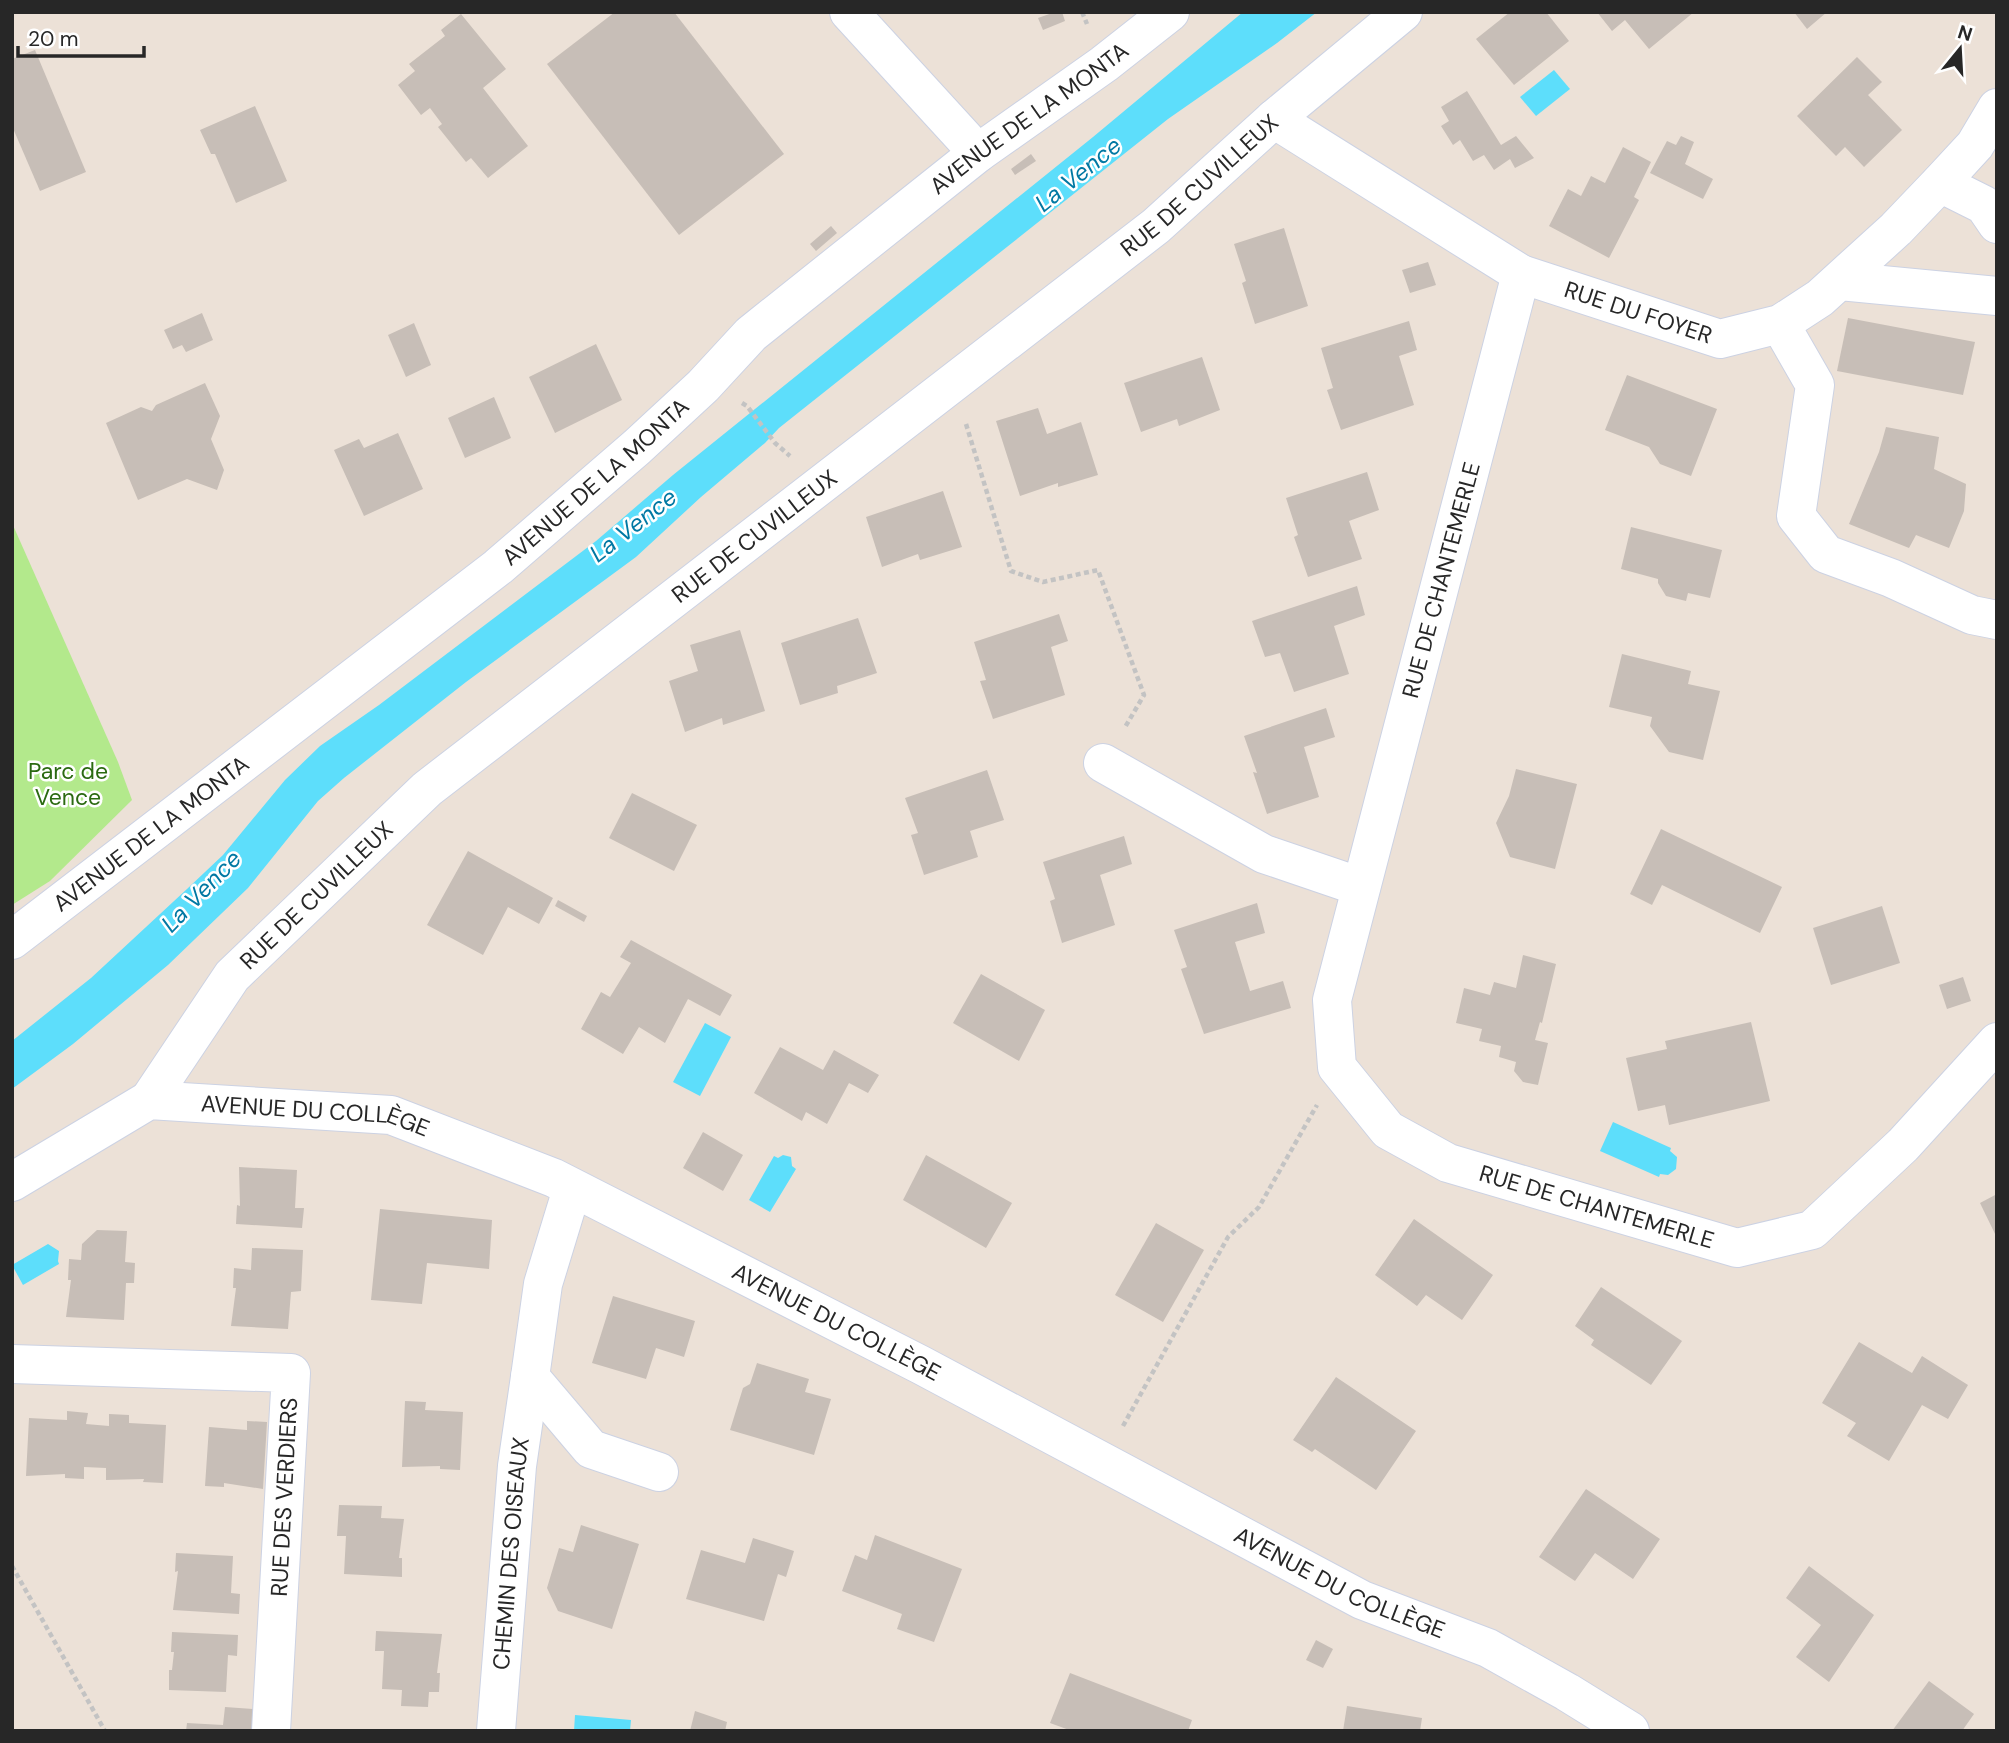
<svg xmlns="http://www.w3.org/2000/svg" width="2009" height="1743" font-family="'DM Sans',sans-serif">
<style>
.green{fill:#b3e98c}
.water{fill:#5ddefb}
.building{fill:#c7beb7}
.lines{fill:none;stroke-linecap:round;stroke-linejoin:round}
.minor-casing{stroke:#ccd2e3;stroke-width:40}
.path{stroke:#c3c3c3;stroke-width:4.5;stroke-dasharray:5 3.5;stroke-linecap:butt}
.minor{stroke:#fff;stroke-width:38}
.labels{text-anchor:middle;dominant-baseline:central;stroke-width:5;stroke-linejoin:round;paint-order:stroke}
.street-label{font-size:23px;fill:#272727;stroke:#fff}
.park-label{font-size:23px;fill:#2b6a11;stroke:#fff}
.water-label{font-size:24px;font-style:italic;fill:#0078a3;stroke:#fff}
</style>
<rect width="100%" height="100%" fill="#ece1d7"/>
<polygon class="green" points="12,523 118,762 132,800 50,881 12,905"/>
<g class="water">
<polygon points="1243,12 1317,12 1277,43 1168,119 779,428 765,443 701,497 636,557 466,682 344,778 318,801 248,888 168,965 73,1044 12,1089 12,1041 91,978 187,889 223,855 285,780 320,746 379,705 596,541 673,475 1093,137"/>
<polygon points="1554,70 1570,89 1536,116 1520,97"/>
<polygon points="705,1023 731,1037 700,1096 673,1082"/>
<polygon points="1613,1122 1671,1148 1670,1151 1677,1157 1676,1169 1668,1175 1660,1174 1659,1177 1600,1151"/>
<polygon points="783,1155 791,1157 792,1166 796,1169 770,1212 749,1200 774,1156 778,1158"/>
<polygon points="48,1244 59,1251 58,1261 59,1264 23,1285 12,1265"/>
<polygon points="575,1715 631,1720 630,1731 574,1731"/>
</g>
<g class="building">
<polygon points="615,12 674,12 784,154 679,235 547,64"/>
<polygon points="1055,12 1062,12 1065,21 1043,30 1038,18"/>
<polygon points="1510,12 1546,12 1569,41 1514,85 1476,39"/>
<polygon points="1597,12 1694,12 1649,49 1625,20 1612,31"/>
<polygon points="1794,12 1827,12 1807,29"/>
<polygon points="461,14 506,69 483,88 528,146 488,178 471,158 466,162 438,127 442,124 430,108 421,115 398,85 415,71 409,64 445,36 441,30"/>
<polygon points="35,50 86,172 40,191 12,126 12,59"/>
<polygon points="1857,57 1882,82 1868,95 1902,130 1864,167 1845,147 1836,156 1797,116"/>
<polygon points="1467,91 1501,145 1516,136 1534,158 1515,168 1510,159 1494,170 1484,155 1473,161 1460,140 1453,145 1441,126 1449,121 1441,107"/>
<polygon points="255,106 287,181 236,203 215,154 211,154 200,130"/>
<polygon points="1681,136 1694,142 1685,164 1713,179 1703,199 1650,173 1667,141 1676,145"/>
<polygon points="1623,147 1651,162 1634,197 1639,200 1609,258 1549,226 1568,189 1581,196 1591,176 1605,183"/>
<polygon points="1031,154 1036,161 1015,175 1011,169"/>
<polygon points="831,226 837,233 816,251 810,244"/>
<polygon points="1284,228 1308,306 1255,324 1242,283 1246,281 1234,244"/>
<polygon points="1428,262 1436,285 1410,293 1402,270"/>
<polygon points="202,313 213,340 186,352 182,345 173,349 164,330"/>
<polygon points="1848,318 1975,342 1963,395 1837,371"/>
<polygon points="1409,321 1417,350 1399,356 1414,405 1341,430 1327,390 1333,388 1321,348"/>
<polygon points="414,323 431,365 406,377 388,335"/>
<polygon points="596,344 622,400 555,433 529,377"/>
<polygon points="1202,357 1220,410 1179,426 1177,419 1141,432 1124,383"/>
<polygon points="1627,375 1717,409 1691,476 1660,464 1649,447 1605,430"/>
<polygon points="205,383 220,416 211,439 224,470 217,490 187,479 138,500 106,423 141,407 152,411 156,405"/>
<polygon points="494,397 511,438 465,458 448,418"/>
<polygon points="1038,408 1047,434 1081,422 1098,475 1058,487 1058,483 1020,496 996,421"/>
<polygon points="1886,427 1939,437 1934,469 1966,484 1964,511 1949,548 1916,535 1909,548 1849,524 1879,452"/>
<polygon points="398,433 423,489 364,516 334,450 359,439 364,448"/>
<polygon points="1367,472 1379,510 1349,521 1362,559 1308,577 1294,537 1298,535 1286,498"/>
<polygon points="943,491 962,547 920,560 918,554 882,567 866,517"/>
<polygon points="1631,527 1722,550 1710,598 1688,593 1686,601 1666,596 1658,583 1658,579 1621,569"/>
<polygon points="1357,586 1365,615 1334,626 1349,674 1294,692 1280,653 1265,657 1252,621"/>
<polygon points="1059,614 1068,641 1051,647 1065,695 993,719 980,681 986,680 974,642"/>
<polygon points="858,618 877,673 837,686 838,693 800,705 781,643"/>
<polygon points="740,630 765,711 723,725 722,718 685,732 669,681 698,671 690,645"/>
<polygon points="1622,654 1691,671 1688,684 1720,691 1703,760 1669,752 1650,726 1652,717 1609,707"/>
<polygon points="1326,708 1335,737 1304,747 1319,797 1267,814 1253,772 1257,773 1244,736"/>
<polygon points="1516,769 1577,784 1555,869 1510,857 1496,823 1509,796"/>
<polygon points="987,770 1004,820 970,831 978,857 924,875 911,835 918,833 905,798"/>
<polygon points="632,793 697,825 674,871 609,838"/>
<polygon points="1661,829 1782,887 1760,933 1662,885 1652,905 1630,894"/>
<polygon points="1124,836 1132,864 1100,875 1115,925 1062,943 1050,901 1055,899 1043,862"/>
<polygon points="468,851 553,898 539,924 508,907 483,955 427,925"/>
<polygon points="558,900 587,916 584,922 555,906"/>
<polygon points="1257,903 1265,933 1235,942 1250,991 1283,981 1291,1008 1204,1034 1181,969 1187,967 1174,930"/>
<polygon points="1882,906 1900,963 1831,985 1813,928"/>
<polygon points="631,940 732,995 720,1016 688,999 665,1043 639,1027 623,1054 581,1029 601,992 610,997 631,963 620,957"/>
<polygon points="1523,955 1556,964 1542,1023 1540,1022 1535,1040 1548,1043 1538,1085 1523,1082 1514,1071 1516,1062 1499,1057 1501,1046 1479,1041 1482,1029 1456,1023 1464,988 1490,995 1494,982 1516,988"/>
<polygon points="981,974 1045,1010 1019,1061 953,1023"/>
<polygon points="1963,977 1971,1001 1947,1009 1939,985"/>
<polygon points="1751,1022 1770,1101 1669,1125 1665,1105 1638,1111 1626,1058 1667,1049 1665,1041"/>
<polygon points="780,1047 823,1070 834,1050 879,1075 868,1093 849,1083 827,1124 806,1112 802,1121 754,1093"/>
<polygon points="703,1132 743,1155 723,1191 683,1168"/>
<polygon points="926,1155 1012,1203 986,1248 903,1200"/>
<polygon points="239,1167 297,1170 295,1208 304,1208 302,1228 236,1224 237,1205 240,1206"/>
<polygon points="1997,1194 1997,1238 1980,1203"/>
<polygon points="380,1209 492,1220 489,1269 427,1263 422,1304 371,1300"/>
<polygon points="1414,1219 1493,1275 1462,1320 1426,1295 1417,1306 1375,1275"/>
<polygon points="1156,1223 1204,1250 1163,1322 1115,1295"/>
<polygon points="97,1230 127,1231 125,1262 135,1263 134,1283 126,1283 124,1320 66,1317 71,1280 68,1280 69,1259 81,1260 82,1244"/>
<polygon points="252,1248 303,1250 301,1291 291,1292 288,1329 231,1326 236,1288 233,1288 234,1268 251,1270"/>
<polygon points="1601,1287 1682,1341 1651,1385 1591,1345 1594,1340 1575,1326"/>
<polygon points="613,1296 695,1321 684,1357 656,1348 646,1379 592,1363"/>
<polygon points="1859,1342 1912,1373 1922,1356 1968,1385 1948,1419 1922,1405 1889,1461 1847,1436 1856,1423 1822,1403"/>
<polygon points="757,1363 809,1379 805,1392 831,1399 814,1455 730,1430 743,1388 750,1384"/>
<polygon points="1336,1377 1416,1431 1376,1490 1315,1449 1312,1452 1293,1440"/>
<polygon points="405,1401 426,1402 425,1410 463,1412 460,1470 440,1469 440,1466 402,1467"/>
<polygon points="67,1411 88,1413 86,1424 109,1426 109,1414 129,1415 129,1423 166,1425 163,1483 143,1482 144,1479 106,1480 106,1468 84,1467 84,1479 65,1478 65,1474 26,1476 29,1418 67,1420"/>
<polygon points="247,1421 267,1422 263,1489 224,1483 224,1487 205,1486 209,1427 247,1430"/>
<polygon points="1586,1489 1660,1539 1633,1579 1595,1553 1575,1581 1539,1557"/>
<polygon points="339,1505 382,1506 381,1518 404,1519 399,1558 402,1558 402,1577 344,1574 346,1536 337,1536"/>
<polygon points="581,1525 639,1544 612,1629 558,1611 547,1588 559,1548 573,1552"/>
<polygon points="875,1535 962,1569 934,1642 897,1629 902,1614 842,1591 855,1555 867,1560"/>
<polygon points="753,1538 794,1551 786,1577 778,1574 764,1621 686,1599 701,1550 745,1563"/>
<polygon points="176,1553 233,1556 231,1593 240,1594 239,1614 173,1610 178,1571 175,1572"/>
<polygon points="1809,1566 1874,1615 1829,1682 1796,1657 1821,1625 1786,1598"/>
<polygon points="376,1631 442,1634 437,1673 440,1673 439,1692 429,1692 428,1707 401,1706 402,1690 382,1689 384,1651 375,1651"/>
<polygon points="172,1632 238,1635 237,1656 228,1655 226,1692 169,1690 169,1670 172,1670 174,1652 171,1652"/>
<polygon points="1316,1640 1333,1649 1323,1668 1306,1660"/>
<polygon points="1070,1673 1192,1720 1188,1731 1072,1731 1050,1723"/>
<polygon points="1929,1681 1974,1714 1962,1731 1892,1731"/>
<polygon points="1347,1706 1422,1718 1420,1731 1343,1731"/>
<polygon points="225,1707 253,1709 253,1731 186,1731 187,1723 223,1725"/>
<polygon points="695,1711 727,1722 725,1731 690,1731"/>
</g>
<g class="lines">
<defs>
<g id="minor">
<polyline points="849,12 978,153"/>
<path id="s1" d="M1274,119l247,155 199,65 60,-15 40,-26 76,-69 44,-46 35,-38 22,-37"/>
<polyline points="1940,183 1984,205 1997,224"/>
<path id="s2" d="M1521,274l-189,726 5,67 51,63 60,33 289,85 75,-18 91,-85 94,-103"/>
<polyline points="1840,281 1997,296"/>
<polyline points="1780,324 1815,385 1796,516 1826,554 1891,578 1972,615 1997,620"/>
<polyline points="1103,763 1264,854 1361,887"/>
<path id="s3" d="M12,940l486,-373 139,-120 66,-61 48,-52 227,-181 126,-89 66,-52"/>
<path id="s4" d="M149,1100l83,-124 195,-187 729,-563 118,-107 129,-107"/>
<path id="s5" d="M12,1182l137,-82 242,15 163,63 367,187 441,235 126,48 79,44 63,39"/>
<polyline points="572,1189 543,1284 530,1377 591,1449 659,1472"/>
<polyline points="12,1364 291,1373 271,1731"/>
<path id="s6" d="M496,1731l21,-265 13,-89"/>
</g>
</defs>
<use href="#minor" class="minor-casing"/>
<g class="path">
<polyline points="1082,12 1087,24"/>
<polyline points="742,403 747,406 775,443 790,456"/>
<polyline points="966,424 1011,571 1043,582 1098,570 1144,695 1124,729"/>
<polyline points="1123,1426 1228,1237 1259,1207 1317,1105"/>
<polyline points="12,1566 105,1731"/>
</g>
<use href="#minor" class="minor"/>
</g>
<g class="labels">
<g class="street-label">
<text stroke="none"><textPath href="#s3" startOffset="1309">AVENUE DE LA MONTA</textPath></text>
<text stroke="none"><textPath href="#s4" startOffset="1400">RUE DE CUVILLEUX</textPath></text>
<text stroke="none"><textPath href="#s1" startOffset="415">RUE DU FOYER</textPath></text>
<text stroke="none"><textPath href="#s3" startOffset="742">AVENUE DE LA MONTA</textPath></text>
<text stroke="none"><textPath href="#s4" startOffset="833">RUE DE CUVILLEUX</textPath></text>
<text transform="translate(1441 580) rotate(-75)">RUE DE CHANTEMERLE</text>
<text stroke="none"><textPath href="#s3" startOffset="175">AVENUE DE LA MONTA</textPath></text>
<text stroke="none"><textPath href="#s4" startOffset="266">RUE DE CUVILLEUX</textPath></text>
<text stroke="none"><textPath href="#s5" startOffset="327">AVENUE DU COLLÈGE</textPath></text>
<text stroke="none"><textPath href="#s2" startOffset="1122">RUE DE CHANTEMERLE</textPath></text>
<text stroke="none"><textPath href="#s5" startOffset="894">AVENUE DU COLLÈGE</textPath></text>
<text transform="translate(284 1497) rotate(-87)">RUE DES VERDIERS</text>
<text stroke="none"><textPath href="#s6" startOffset="178">CHEMIN DES OISEAUX</textPath></text>
<text stroke="none"><textPath href="#s5" startOffset="1461">AVENUE DU COLLÈGE</textPath></text>
</g>
<g class="park-label">
<text x="68" y="771">Parc de<tspan x="68" dy="26">Vence</tspan></text>
</g>
<g class="water-label">
<text transform="translate(1078 174) rotate(-39)">La Vence</text>
<text transform="translate(633 525) rotate(-38)">La Vence</text>
<text transform="translate(201 891) rotate(-46)">La Vence</text>
</g>
</g>
<rect width="2009" height="1743" fill="none" stroke="#272727" stroke-width="28"/>
<g transform="translate(1960 49) rotate(18)" stroke="#ffffff" stroke-width="5" paint-order="stroke">
<path d="M0-5L12 26L0 18L-12 26Z" fill="#272727"/>
<text y="-10" font-size="19" font-weight="bold" text-anchor="middle" fill="#272727">N</text>
</g>
<path d="M18 46v10h126v-10" fill="none" stroke="#272727" stroke-width="3.5"/>
<text x="28" y="46" font-size="21" fill="#272727" stroke="#ffffff" stroke-width="5" paint-order="stroke">20 m</text>
</svg>
